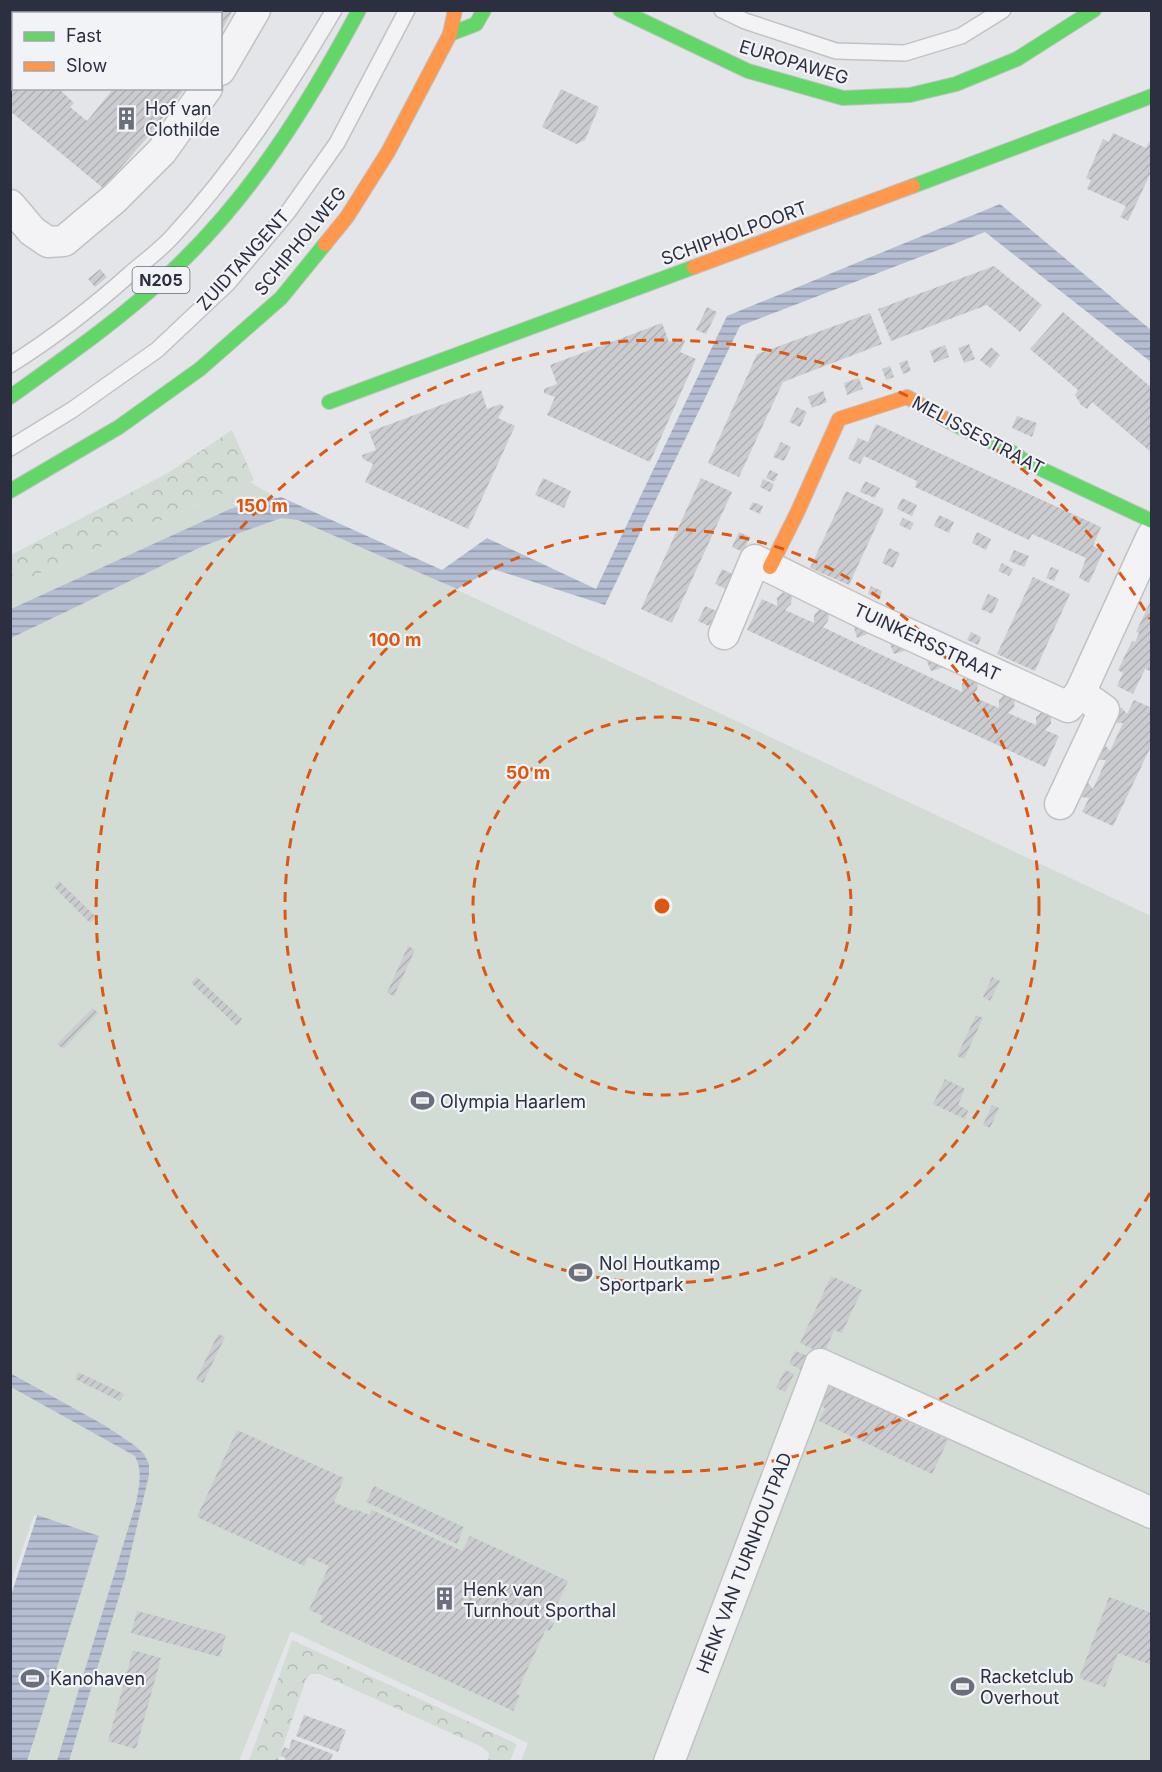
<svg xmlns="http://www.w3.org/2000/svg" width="1162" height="1772" font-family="Inter,sans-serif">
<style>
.forest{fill:url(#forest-crowns)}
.garden{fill:#d2dbd4}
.water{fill:url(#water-rules)}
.pier{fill:#e3e5e8}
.building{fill:url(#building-hatch)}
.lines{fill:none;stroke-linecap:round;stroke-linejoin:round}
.lane-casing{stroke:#c0c2c4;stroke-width:18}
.street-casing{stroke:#c0c2c4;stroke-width:33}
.fast-casing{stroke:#c0c2c4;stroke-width:16}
.slow-casing{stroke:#c0c2c4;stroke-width:16}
.lane{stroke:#f3f3f5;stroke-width:15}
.street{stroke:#f3f3f5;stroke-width:30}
.fast{stroke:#63d668;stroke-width:14}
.slow{stroke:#ff974d;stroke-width:14}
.ring{fill:none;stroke:#df570f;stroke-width:3;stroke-dasharray:10 8}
.labels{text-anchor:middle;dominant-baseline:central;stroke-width:4.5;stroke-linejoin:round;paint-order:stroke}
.shield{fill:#f2f3f7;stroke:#676a77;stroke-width:1.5}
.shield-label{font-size:16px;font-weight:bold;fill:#2b2f40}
.street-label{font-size:18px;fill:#2b2f40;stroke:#f2f3f7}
.poi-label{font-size:18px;fill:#2b2f40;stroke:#f2f3f7;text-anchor:start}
.centre{fill:#df570f;stroke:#f2f3f7;stroke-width:3}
.ring-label{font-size:18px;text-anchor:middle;font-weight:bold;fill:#df570f;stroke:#f2f3f7;stroke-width:4.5;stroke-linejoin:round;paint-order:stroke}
</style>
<defs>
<pattern id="forest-crowns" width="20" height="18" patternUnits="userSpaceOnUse" patternTransform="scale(1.5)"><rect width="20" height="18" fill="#d2dbd4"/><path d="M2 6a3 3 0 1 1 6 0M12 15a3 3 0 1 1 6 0" fill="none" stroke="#b4bcb7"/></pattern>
<pattern id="water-rules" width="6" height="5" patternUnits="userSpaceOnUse" patternTransform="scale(1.5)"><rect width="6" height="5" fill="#b4bdd1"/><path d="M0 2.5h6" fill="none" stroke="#939aab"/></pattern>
<pattern id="building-hatch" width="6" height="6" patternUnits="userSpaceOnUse" patternTransform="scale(1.5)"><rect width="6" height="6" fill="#cbccd0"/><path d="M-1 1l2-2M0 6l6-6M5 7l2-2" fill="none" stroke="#aeb0b4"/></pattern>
</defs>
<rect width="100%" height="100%" fill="#e3e5e8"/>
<g class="forest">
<polygon points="232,430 254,480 11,586 11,555 168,473"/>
<polygon points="292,1640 517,1744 510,1761 488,1761 489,1753 482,1747 320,1674 311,1674 306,1679 278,1761 249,1761"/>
</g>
<polygon class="garden" points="250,482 332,531 1151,916 1151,1761 521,1761 528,1743 291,1631 239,1761 11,1761 11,586"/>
<g class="water">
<polygon points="1000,204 1151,330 1151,362 985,232 740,326 605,605 493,569 457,589 298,520 281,518 203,546 11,638 11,609 230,509 281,497 442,570 487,538 596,589 727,316"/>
<path d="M10,1373l94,52 30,20 10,9 5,10v11l-24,102 -56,184h-12l79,-258c3,-17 7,-31 -1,-47l-124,-69z"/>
<polygon points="37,1515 99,1536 27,1761 11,1762 11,1595"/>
</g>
<polygon class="pier" points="34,1515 37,1516 11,1595 10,1585"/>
<g class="building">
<polygon points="26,10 54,10 52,14 23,14"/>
<polygon points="171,10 233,10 223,28 220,26 220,14 169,14"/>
<polygon points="14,25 14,88 58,88 74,103 70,107 87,121 114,88 185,88 153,131 103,188 10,111 10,29"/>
<polygon points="561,89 599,107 585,140 576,144 542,127"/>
<polygon points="1113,133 1146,148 1152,137 1152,170 1128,221 1120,217 1126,206 1087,189 1091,180 1086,178 1103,139 1109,142"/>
<polygon points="994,266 1042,305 1020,332 987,305 891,341 878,309"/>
<polygon points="100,269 107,277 95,287 88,279"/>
<polygon points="707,307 717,312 706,334 696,330"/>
<polygon points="1063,312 1152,388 1152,453 1092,402 1087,409 1081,405 1075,395 1078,390 1030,349"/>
<polygon points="870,313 882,344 783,382 739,477 708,463 757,354"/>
<polygon points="662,323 669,342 682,338 685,341 680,352 696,359 650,462 547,415 555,397 544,393 544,389 557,384 550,365"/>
<polygon points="969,344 975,359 964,363 958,348"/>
<polygon points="945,345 949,357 934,363 930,351"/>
<polygon points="991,347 1000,355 990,368 980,360"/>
<polygon points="907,360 911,371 903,374 899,363"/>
<polygon points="890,366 894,377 886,380 882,369"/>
<polygon points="859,378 863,389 847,395 844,383"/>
<polygon points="481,390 487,409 501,404 504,407 498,418 515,426 468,529 365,482 373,464 363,459 362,455 376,450 369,432"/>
<polygon points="823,391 827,402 812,408 808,397"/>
<polygon points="797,407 807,412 800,427 789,422"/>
<polygon points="1017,416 1037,423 1032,437 1012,428"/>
<polygon points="876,424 1101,527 1093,546 1104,550 1089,583 1079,578 1086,558 1032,534 1029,540 915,487 917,481 864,456 860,464 848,459 858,438 868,442"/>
<polygon points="781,442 791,447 784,461 773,457"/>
<polygon points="770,470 778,474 774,482 766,478"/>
<polygon points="543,478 571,491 564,508 535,495"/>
<polygon points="701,478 732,492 672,623 641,609"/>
<polygon points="763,479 774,484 770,492 760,487"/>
<polygon points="865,481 880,488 875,498 860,492"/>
<polygon points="846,491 884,509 849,585 810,568"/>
<polygon points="902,498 917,505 912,516 897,509"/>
<polygon points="753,502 763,506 760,514 749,509"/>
<polygon points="939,515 954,522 949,533 934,526"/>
<polygon points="903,518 914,523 910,530 899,525"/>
<polygon points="739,532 750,537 743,552 732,547"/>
<polygon points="977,532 991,539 986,550 972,543"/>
<polygon points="889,548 900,553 893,568 882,563"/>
<polygon points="1014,550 1029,556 1024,567 1009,561"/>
<polygon points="1002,563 1013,569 1009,576 998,571"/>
<polygon points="1051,567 1059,570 1054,581 1046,578"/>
<polygon points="722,569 733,574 726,589 715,584"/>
<polygon points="1033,577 1070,594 1035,671 997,654"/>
<polygon points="871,586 882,591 879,599 868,594"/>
<polygon points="783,592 792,596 791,604 785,610 814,623 814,615 820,609 825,611 829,614 828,621 823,627 854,642 962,692 962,683 968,678 978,682 977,690 971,696 999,708 999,700 1004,695 1015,699 1014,707 1008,713 1036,725 1036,717 1042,712 1051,717 1051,724 1045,730 1059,736 1045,767 747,630 762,599 777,606 777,598"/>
<polygon points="988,594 999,599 992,614 981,609"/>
<polygon points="1152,598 1152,672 1145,669 1133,694 1117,686 1123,673 1118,670 1132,641 1135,642 1139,633 1136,632"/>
<polygon points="705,606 716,611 709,626 698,621"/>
<polygon points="853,624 870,633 857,638"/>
<polygon points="971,632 981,637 978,645 967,640"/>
<polygon points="889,642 907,650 894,654"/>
<polygon points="926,659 944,667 931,671"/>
<polygon points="1134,700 1152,708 1152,744 1113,826 1082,812 1089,798 1081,797 1075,792 1080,782 1088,783 1093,789 1106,760 1098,760 1092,755 1097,745 1105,745 1110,751 1123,723 1115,723 1110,718 1114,708 1122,708 1127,714"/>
<polygon points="59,881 96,917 90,923 54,887"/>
<polygon points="408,946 415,950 394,996 387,993"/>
<polygon points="197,977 242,1019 237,1026 191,983"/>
<polygon points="992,977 1000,981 990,1001 983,997"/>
<polygon points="93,1008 98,1013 63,1049 57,1044"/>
<polygon points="976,1015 983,1018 964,1059 957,1056"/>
<polygon points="945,1079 965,1089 958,1105 968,1110 965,1119 933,1104"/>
<polygon points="992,1105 999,1108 990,1128 983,1125"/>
<polygon points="831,1276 862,1290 842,1333 834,1330 824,1354 800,1343"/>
<polygon points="218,1334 225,1337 203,1383 196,1380"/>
<polygon points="795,1351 808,1356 802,1370 789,1364"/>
<polygon points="785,1370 794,1374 785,1392 776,1388"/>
<polygon points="78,1372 124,1394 120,1401 75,1379"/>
<polygon points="831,1376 903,1409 899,1418 948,1440 932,1474 819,1421 825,1408 818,1404"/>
<polygon points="237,1430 344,1478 334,1502 354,1511 355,1509 369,1515 372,1510 462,1551 470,1536 568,1581 549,1621 554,1623 550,1631 546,1629 516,1694 520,1696 513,1711 320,1622 323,1616 309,1610 329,1566 308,1557 304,1566 197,1517"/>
<polygon points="374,1486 464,1527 457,1544 366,1502"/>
<polygon points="1109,1597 1152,1613 1152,1665 1118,1653 1105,1687 1079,1678"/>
<polygon points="137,1611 226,1635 220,1657 131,1633"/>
<polygon points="133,1650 161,1658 136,1749 108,1741"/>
<polygon points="304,1715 346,1730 338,1752 296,1736"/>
<polygon points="292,1739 333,1754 330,1761 285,1760 286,1758 280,1756 284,1747 289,1749"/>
</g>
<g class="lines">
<defs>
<g id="lane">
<polyline points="722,10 745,21 836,51 905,53 961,36 1003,10"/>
<path d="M10,365c43,-27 83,-58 121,-92 13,-11 29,-23 41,-36 63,-68 115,-147 162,-227"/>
<polyline points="10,448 72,410 157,350 228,283 288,212 337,143 407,10"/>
</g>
<g id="street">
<polyline points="220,70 255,10"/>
<polyline points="10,205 32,231 48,242 64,241 114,199 162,151 207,88"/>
<polyline points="724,634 755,560 873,618 1068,707 1080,693"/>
<polyline points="1060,804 1104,710 1080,693 1152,536"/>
<polyline points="669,1762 820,1364 1152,1513"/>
</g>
<g id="fast">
<polyline points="620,10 748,71 843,98 910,95 956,84 1017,59 1094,10"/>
<polyline points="450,34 476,24 484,10"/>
<polyline points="913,186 1152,96"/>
<path d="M10,397c56,-40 112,-79 162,-126 79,-74 136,-166 187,-261"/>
<polyline points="329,402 694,267"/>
<path d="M945,419c27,16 57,24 81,43l126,59"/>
<polyline points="10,491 119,427 200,369 281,298 325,244"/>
</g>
<g id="slow">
<polyline points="325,244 347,217 388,152 450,34 455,10"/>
<polyline points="694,267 913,186"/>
<polyline points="770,567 797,513 839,419 907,397 945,419"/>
</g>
</defs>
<use href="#lane" class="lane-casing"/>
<use href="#street" class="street-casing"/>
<use href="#fast" class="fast-casing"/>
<use href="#slow" class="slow-casing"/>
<use href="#lane" class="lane"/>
<use href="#street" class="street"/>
<use href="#fast" class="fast"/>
<use href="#slow" class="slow"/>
</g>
<g class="ring">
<circle cx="662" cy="906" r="189"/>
<circle cx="662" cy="906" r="377"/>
<path d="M1150 1193A566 566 0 1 1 1150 619"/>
</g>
<defs>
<symbol id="building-bare" viewBox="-9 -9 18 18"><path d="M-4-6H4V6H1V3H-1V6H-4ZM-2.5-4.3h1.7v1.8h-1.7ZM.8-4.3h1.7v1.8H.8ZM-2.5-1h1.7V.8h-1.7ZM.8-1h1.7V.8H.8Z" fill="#6b6f7b" stroke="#f2f3f7" stroke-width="2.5" paint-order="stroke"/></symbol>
<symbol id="stadium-bare" viewBox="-9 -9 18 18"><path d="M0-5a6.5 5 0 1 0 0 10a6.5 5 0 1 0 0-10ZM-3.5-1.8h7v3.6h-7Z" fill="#6b6f7b" stroke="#f2f3f7" stroke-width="2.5" paint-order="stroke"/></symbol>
</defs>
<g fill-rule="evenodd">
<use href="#building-bare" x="110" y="102" width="33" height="33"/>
<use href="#stadium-bare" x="406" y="1084" width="33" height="33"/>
<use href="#stadium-bare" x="564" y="1256" width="33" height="33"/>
<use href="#building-bare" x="428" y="1582" width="33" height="33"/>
<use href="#stadium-bare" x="16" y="1662" width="33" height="33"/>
<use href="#stadium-bare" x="946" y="1670" width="33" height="33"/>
</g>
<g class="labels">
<rect class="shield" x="132.5" y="267" width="57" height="26" rx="4.5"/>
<g class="shield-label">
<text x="161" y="280">N205</text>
</g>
<g class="street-label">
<text transform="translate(794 62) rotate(17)">EUROPAWEG</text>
<text transform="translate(734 233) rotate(-20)">SCHIPHOLPOORT</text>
<text transform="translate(300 241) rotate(-51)">SCHIPHOLWEG</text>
<text transform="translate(243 260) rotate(-48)">ZUIDTANGENT</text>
<text transform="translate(978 435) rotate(28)">MELISSESTRAAT</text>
<text transform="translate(927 642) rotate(25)">TUINKERSSTRAAT</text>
<text transform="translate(744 1563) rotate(-69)">HENK VAN TURNHOUTPAD</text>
</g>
<g class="poi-label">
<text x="145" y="108">Hof van<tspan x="145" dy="21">Clothilde</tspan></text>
<text x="440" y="1101">Olympia Haarlem</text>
<text x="599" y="1263">Nol Houtkamp<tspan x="599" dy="21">Sportpark</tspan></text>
<text x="463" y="1589">Henk van<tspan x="463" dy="21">Turnhout Sporthal</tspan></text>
<text x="980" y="1676">Racketclub<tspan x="980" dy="21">Overhout</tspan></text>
<text x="50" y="1678">Kanohaven</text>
</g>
</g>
<circle cx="662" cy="906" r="9" class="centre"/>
<g class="ring-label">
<text x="262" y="512">150 m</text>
<text x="395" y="646">100 m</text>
<text x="528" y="779">50 m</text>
</g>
<rect width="1162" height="1772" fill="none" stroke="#2b2f40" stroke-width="24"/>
<rect x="12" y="12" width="210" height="78" fill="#f2f3f7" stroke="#a2a5ae" stroke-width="1.5"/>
<rect x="24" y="32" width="30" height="9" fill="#63d668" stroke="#a2a5ae" stroke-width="1.5"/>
<text x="66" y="42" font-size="18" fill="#2b2f40">Fast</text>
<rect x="24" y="62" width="30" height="9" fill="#ff974d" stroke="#a2a5ae" stroke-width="1.5"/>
<text x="66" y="72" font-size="18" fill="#2b2f40">Slow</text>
</svg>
